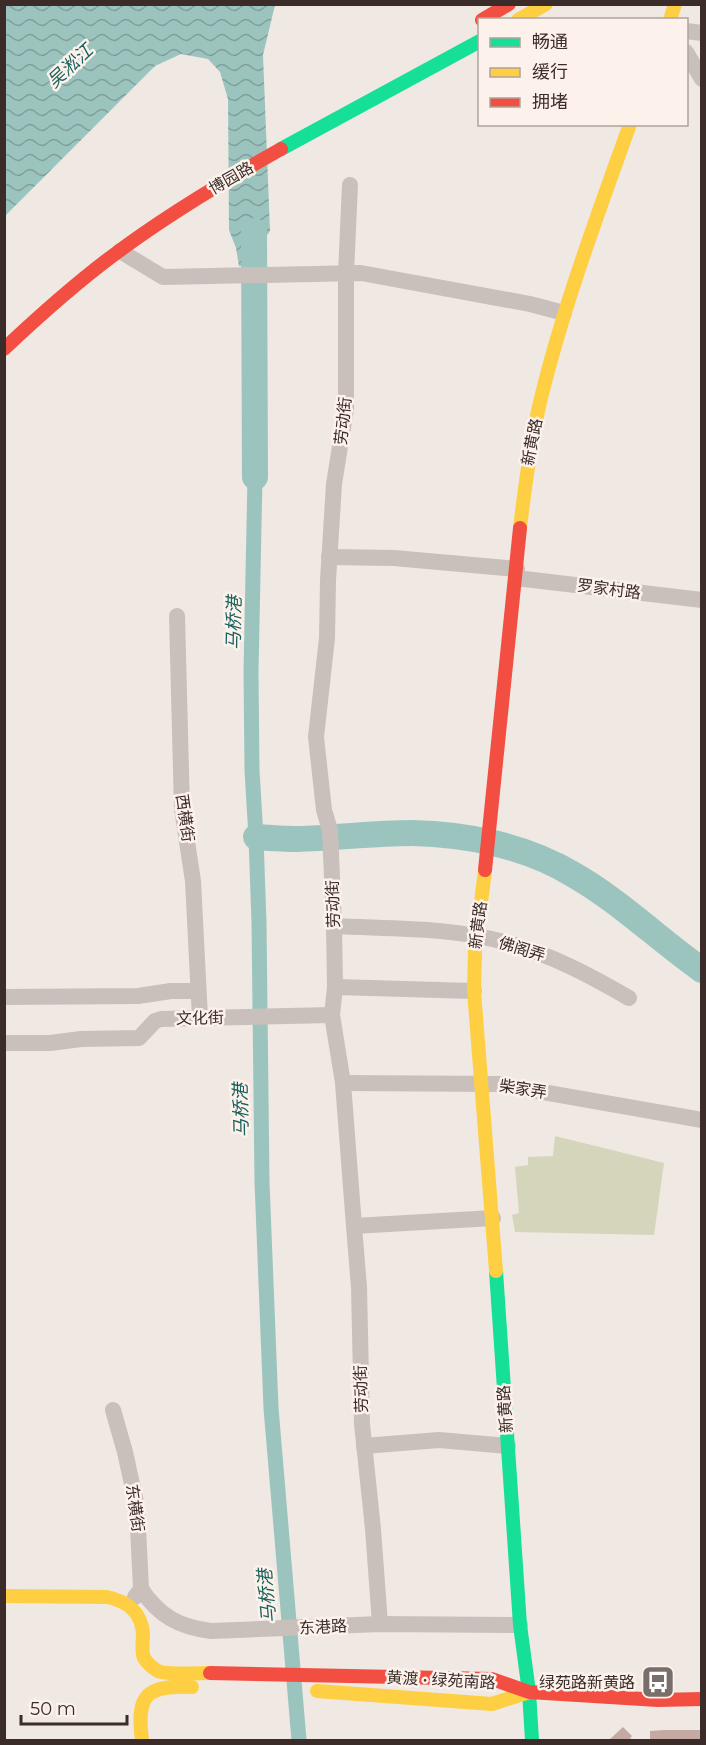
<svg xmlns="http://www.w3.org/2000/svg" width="706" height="1745" font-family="Montserrat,'Noto Sans SC',sans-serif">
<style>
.green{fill:#d4d5bb}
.water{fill:url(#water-waves)}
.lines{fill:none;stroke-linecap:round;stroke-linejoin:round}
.canal{stroke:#9cc4bf;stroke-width:15}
.river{stroke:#9cc4bf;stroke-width:26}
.building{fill:#c5a9a3}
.street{stroke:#c9c0bc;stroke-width:16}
.fast{stroke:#16e098;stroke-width:14}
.slow{stroke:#ffcf43;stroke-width:14}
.jam{stroke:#f24e42;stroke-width:14}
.labels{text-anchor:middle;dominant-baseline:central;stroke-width:5;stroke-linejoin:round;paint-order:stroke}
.street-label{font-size:16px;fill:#3b2c29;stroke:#fcf2eb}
.poi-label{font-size:16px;fill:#3b2c29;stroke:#fcf2eb;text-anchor:end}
.water-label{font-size:18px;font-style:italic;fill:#19615d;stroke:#fcf2eb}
</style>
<defs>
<pattern id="water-waves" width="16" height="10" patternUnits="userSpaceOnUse" patternTransform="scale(1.5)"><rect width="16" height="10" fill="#9cc4bf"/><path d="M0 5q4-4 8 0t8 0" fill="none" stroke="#809f9b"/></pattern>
</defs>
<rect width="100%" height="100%" fill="#efe8e3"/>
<polygon class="green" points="555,1136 664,1163 654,1235 515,1232 512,1215 519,1213 515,1167 528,1165 528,1157 553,1156"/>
<polygon class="water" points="5,5 275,5 263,55 270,231 265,238 263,266 239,266 236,248 229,230 228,99 220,72 208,59 181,54 155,66 5,216"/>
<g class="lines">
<polyline class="canal" points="255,477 251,672 252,770 256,837 259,923 262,1182 271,1408 299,1740"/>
<g class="river">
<polyline points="254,231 255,477"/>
<path d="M256,837c14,1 28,2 41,2 38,-1 77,-6 115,-6 55,1 114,13 162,42 47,27 84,64 128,95"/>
</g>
</g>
<g class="building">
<polygon points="623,1727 632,1736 630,1738 633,1740 609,1740"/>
<polygon points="664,1730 702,1730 702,1740 650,1740 650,1731"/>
</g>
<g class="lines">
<g class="street">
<polyline points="686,31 702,33"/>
<polyline points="686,52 702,79"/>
<polyline points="350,185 346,273 346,409 334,484 328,580 327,638 316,737 324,810 330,830 334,926 335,987 332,1015 343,1083 354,1226 359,1287 362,1424 373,1529 380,1624"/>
<polyline points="120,251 163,277 361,273 530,304 564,313"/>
<polyline points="329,557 394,558 517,569"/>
<polyline points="516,578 702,600"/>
<polyline points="177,616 182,809 193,881 200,1018"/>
<path d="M334,926c58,3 118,1 174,17 44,12 83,33 121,55"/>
<polyline points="335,987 474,991"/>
<polyline points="4,997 138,996 171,991 198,991"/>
<polyline points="4,1043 50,1043 81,1039 139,1038 155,1021 161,1019 332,1015"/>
<polyline points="343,1083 498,1084 702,1120"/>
<polyline points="354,1226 493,1218"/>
<polyline points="113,1410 125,1452 137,1507 141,1589 135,1597"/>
<polyline points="364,1446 439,1440 508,1446"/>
<path d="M141,1589c18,27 38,38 70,42l169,-7 140,1"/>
</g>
<g class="fast">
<polyline points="281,149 480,41"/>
<polyline points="496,1271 520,1625 529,1692 532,1740"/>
</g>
<g class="slow">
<polyline points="518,20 546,4"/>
<polyline points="670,20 675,4"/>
<path d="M520,528c5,-43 11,-88 21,-130 23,-94 57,-184 89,-274"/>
<polyline points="485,870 475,951 474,991 496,1271"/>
<path d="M4,1596l103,1c20,4 35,16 36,37 0,8 -2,17 1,24 3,5 9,10 14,13 8,4 40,2 52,2"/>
<polyline points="317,1691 492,1704 529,1692"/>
<path d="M142,1740c-6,-45 4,-55 50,-53"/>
</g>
<g class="jam">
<polyline points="482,20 509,4"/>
<path d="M4,349c35,-33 72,-66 111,-95 52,-39 109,-73 166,-105"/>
<polyline points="485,870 520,528"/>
<polyline points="210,1673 492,1679 529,1692 658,1700 702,1699"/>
</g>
</g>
<defs>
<symbol id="bus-square" viewBox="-11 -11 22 22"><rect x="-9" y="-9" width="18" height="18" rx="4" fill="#7a6e6a" stroke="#fcf2eb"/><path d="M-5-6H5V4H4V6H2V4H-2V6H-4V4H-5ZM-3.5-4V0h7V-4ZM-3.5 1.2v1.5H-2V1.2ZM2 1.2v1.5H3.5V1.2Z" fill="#fff"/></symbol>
</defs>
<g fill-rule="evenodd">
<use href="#bus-square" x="639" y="1663" width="38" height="38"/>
</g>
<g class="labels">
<g class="street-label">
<text transform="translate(231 178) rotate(-30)">博园路</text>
<text transform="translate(343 421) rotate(-84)">劳动街</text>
<text transform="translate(532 442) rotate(-79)">新黄路</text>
<text transform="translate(609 589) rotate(7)">罗家村路</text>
<text transform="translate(185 818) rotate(82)">西横街</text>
<text transform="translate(333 904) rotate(-92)">劳动街</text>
<text transform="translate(478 925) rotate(-83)">新黄路</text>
<text transform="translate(522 949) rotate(17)">佛阁弄</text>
<text transform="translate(200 1018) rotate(-1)">文化街</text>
<text transform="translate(523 1089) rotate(9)">柴家弄</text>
<text transform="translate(361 1389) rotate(-92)">劳动街</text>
<text transform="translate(505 1409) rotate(-94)">新黄路</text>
<text transform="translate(135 1508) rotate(82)">东横街</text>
<text transform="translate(323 1627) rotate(-3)">东港路</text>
<text transform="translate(441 1680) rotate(3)">黄渡 • 绿苑南路</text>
</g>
<g class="poi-label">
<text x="635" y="1682">绿苑路新黄路</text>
</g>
<g class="water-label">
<text transform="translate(70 66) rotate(-43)">吴淞江</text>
<text transform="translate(234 623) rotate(-89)">马桥港</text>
<text transform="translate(241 1110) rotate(-91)">马桥港</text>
<text transform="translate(267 1596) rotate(-95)">马桥港</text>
</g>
</g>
<rect width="706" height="1745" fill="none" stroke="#3b2c29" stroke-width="12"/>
<rect x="478" y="18" width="210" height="108" fill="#fcf2eb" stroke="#afa39d" stroke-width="1.5"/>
<rect x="490" y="38" width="30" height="9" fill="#16e098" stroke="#afa39d" stroke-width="1.5"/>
<text x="532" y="48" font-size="18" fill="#3b2c29">畅通</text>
<rect x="490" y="68" width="30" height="9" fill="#ffcf43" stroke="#afa39d" stroke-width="1.5"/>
<text x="532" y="78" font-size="18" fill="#3b2c29">缓行</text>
<rect x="490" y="98" width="30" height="9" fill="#f24e42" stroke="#afa39d" stroke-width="1.5"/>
<text x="532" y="108" font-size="18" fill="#3b2c29">拥堵</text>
<path d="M21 1715v9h106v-9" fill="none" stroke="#3b2c29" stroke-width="3"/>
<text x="30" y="1715" font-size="18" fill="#3b2c29" stroke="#fcf2eb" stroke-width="4.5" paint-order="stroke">50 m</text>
</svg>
